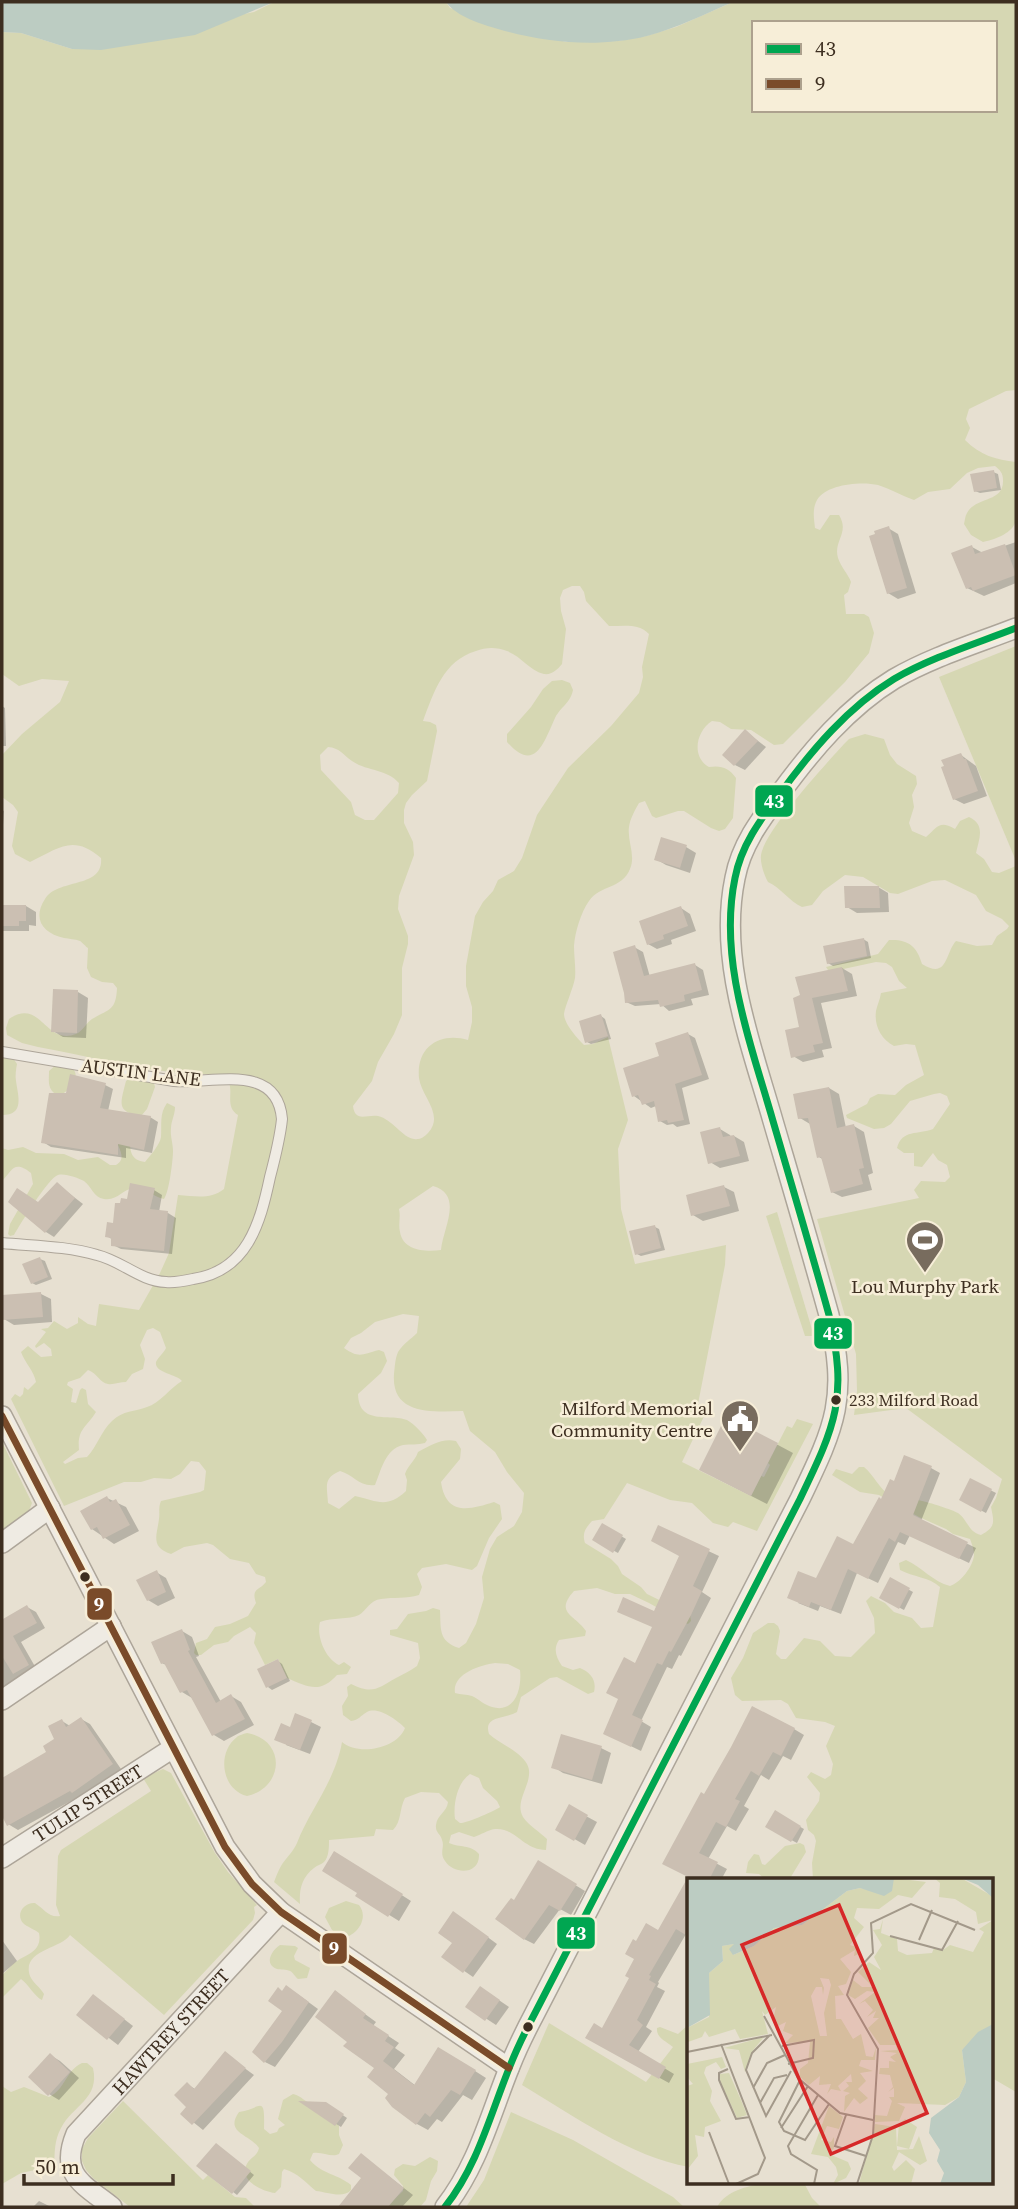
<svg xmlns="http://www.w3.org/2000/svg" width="1018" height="2209" font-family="'Source Serif 4',serif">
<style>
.green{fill:#d6d7b3;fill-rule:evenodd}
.water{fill:#bcccc2}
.shadow{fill:#0003}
.building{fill:#cbbfb2}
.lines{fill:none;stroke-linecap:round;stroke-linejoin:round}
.lane-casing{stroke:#ada599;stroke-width:12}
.street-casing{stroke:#ada599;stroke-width:22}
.lane{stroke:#efebe3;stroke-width:10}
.street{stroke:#efebe3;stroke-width:19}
.bus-1-casing{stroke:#f7eed8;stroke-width:12}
.bus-2-casing{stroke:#f7eed8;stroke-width:12}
.bus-1{stroke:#00a651;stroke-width:7}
.bus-2{stroke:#7a4b2a;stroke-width:7}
.bus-dot{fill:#3d2e20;stroke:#f7eed8;stroke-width:2.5}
.labels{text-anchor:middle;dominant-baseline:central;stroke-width:5;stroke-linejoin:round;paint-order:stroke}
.bus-label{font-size:17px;fill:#3d2e20;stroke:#f7eed8;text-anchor:start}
.street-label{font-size:19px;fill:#3d2e20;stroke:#f7eed8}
.poi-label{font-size:19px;fill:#3d2e20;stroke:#f7eed8}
.inset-road{fill:none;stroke:#a3998a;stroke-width:2}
.view{fill:#d62828;fill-opacity:0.15;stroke:#d62828;stroke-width:3.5}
.inset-edge{fill:none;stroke:#3d2e20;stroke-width:3.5}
.line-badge{stroke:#f7eed8;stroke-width:2.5}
.badge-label{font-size:19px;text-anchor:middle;font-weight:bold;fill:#fff}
</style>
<rect width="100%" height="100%" fill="#e7e0d1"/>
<g class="green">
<path d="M274,2h172l4,6 116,34 52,-1 28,-5 30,-9 57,-25h283v388l-10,1 -37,18 -3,10 4,9 -5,12c15,15 31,20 51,22 0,12 2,53 -1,61 -4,11 -22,17 -32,19l-12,-7 -7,-11c1,-4 1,-8 3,-11 9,-17 37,-10 36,-33 0,-7 -3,-10 -8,-14l-17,2 -11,5 -17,16 -22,3 -14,8c-12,-4 -23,-11 -36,-15 -16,-4 -52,-1 -61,15 -5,9 -3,19 -2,28l5,2 10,-15h9c11,18 -6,26 -1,43 3,9 10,16 13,24l-3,10 -4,3 2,19h18l5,3 5,16 -5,20 -24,29 -62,62 -9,1 -23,-15 -20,-1 -11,-7 -8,-1c-16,10 -21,36 -3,46 12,-2 20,1 27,11l-3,40 -8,11 -6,2 -8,-3 -27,-17h-6l-22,7 -4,-2 -7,-15 -6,2c-4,7 -9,16 -10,24 -2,14 7,28 1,42 -8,20 -30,16 -41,32 -8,11 -14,31 -15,45 0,11 2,22 1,32 -2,11 -10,28 -11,36 0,10 14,25 20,31l9,-1 15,-7 20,83 -10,29 3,60 14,55 91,-19 -1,20 -27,139 10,4 -26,54 69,34 10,-20 3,1 6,-12 -2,-2 19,-37 5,2 5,-9 16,5 -56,107 -24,-9 -5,5 -15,-4 -21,-20 -22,-3 -43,-17 -23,36 -12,2c-7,8 -10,12 -7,22l26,16 7,7 4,8 19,13 6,7 43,21 1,6 -3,3 -5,-2 -34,-19 -19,-9h-15l-18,-6 -23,3c-20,22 1,24 12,40l-1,5 -26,4c-6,9 -3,17 3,26l11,4 7,-2c10,4 17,12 14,24l-6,2 -31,-17 -7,1 -29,19 -4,15c-11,7 -34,3 -28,22 11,10 31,17 38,30 9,17 -14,36 -4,53 6,9 17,15 24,22l-1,11c-23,0 -31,-23 -51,-21 -8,1 -14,6 -21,8l-15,-5 -8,3 -2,8c11,5 21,1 30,11 1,21 -25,21 -34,7 -6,-8 0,-14 -3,-21 -1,-6 -7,-7 -6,-15 1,-10 11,-13 12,-23l-9,-9 -18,-1 -16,6c-6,11 -3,23 -12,32l-17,-1 -2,7 -45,4c0,7 0,17 -5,22 -3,3 -7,3 -10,6 -12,9 -15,21 -14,36l-26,-22c2,-5 4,-11 7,-16 4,-7 12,-14 16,-23 13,-34 38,-61 45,-101 16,14 55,7 63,-14 -8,-8 -27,-22 -38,-16 -7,4 -8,8 -16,9l-8,-6 -1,-9 6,-10 -1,-9 4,-3c22,11 27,4 45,-6 7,-4 14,-7 21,-12l3,-8 -2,-15 -28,-8v-5l7,-1 11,-15 18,-3 7,-3 7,2c1,19 -2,31 19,38l7,-5 10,-19 8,-26 -2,-21 8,-28 7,-12 17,-11 8,-14 2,-19 -17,-21 -12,-20 -25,-21 -7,-20c-31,1 -72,4 -69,-37 1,-8 1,-15 4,-22 5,-8 13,-13 19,-19l2,-17 -16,-2 -28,8 -14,11 -10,5 -7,10c16,11 18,6 35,2l5,2 3,9 -6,12 -23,21c1,32 31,19 49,26 7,4 16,13 20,20l-2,3c-7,2 -15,1 -22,2 -18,4 -22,26 -28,40 -16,2 -21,-10 -35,-14 -17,7 -13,15 -12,32l11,6 16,-13c22,5 32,13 51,-5l1,-11 -2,-6c3,-9 10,-13 13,-22 13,-7 24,-14 38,-11l5,8 -1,10 -19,23c5,34 28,28 53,20l6,3 2,14 -13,19 -12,28 -5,4 -26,-6 -24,4 -5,6 5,13 -3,8c-13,4 -25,2 -38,4 -11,1 -14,11 -22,16 -10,5 -27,2 -39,7 -4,15 6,37 19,43l5,-3 7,5 -4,7 -10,1c-17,19 -29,12 -50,3l-9,-19 -13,6 -11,-22 2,-10 -6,-6 -16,9 -6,6 -14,3 -13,10h-5l-2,-2 2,-10 11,-4 8,-12 15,-3 18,-8 8,-13c-5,-15 3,-12 10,-21l-1,-5 -9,-3 -7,-11 -19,-4 -17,-14 -6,-2 -23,4 -13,7c-21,-7 -14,-19 -12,-35 1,-7 -1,-11 2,-18l39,-9 4,-2 2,-19 -7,-9 -8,-1 -11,13 -9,5 -17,-1 -13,4h-17l-60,24 -53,-107 4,-5 5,3 3,-3 1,-7 4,3 8,-8c-2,-11 -11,-19 -15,-30l7,-6 13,11 11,-1 -1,-7 -7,-6 -8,5 -1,-2 11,-14 -5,-3 7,-1 6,-7 13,8 11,-6v-6l10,7 8,2 3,-22 40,6 21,-37 9,-20 9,-58c17,1 32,5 46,-6l14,-74c-16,-10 0,-29 -14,-37 -9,-6 -26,-3 -37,-4 -50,-5 -100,-18 -149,-27l-16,-4 -15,-8 -1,-7 3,-9c32,-22 36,27 67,15 7,-3 10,-11 16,-15 17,-10 24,-8 25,-31l-4,-5 -11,-1 -11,-5 -4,-9 1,-20c-2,-1 -6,-6 -8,-7 -5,-2 -11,-2 -16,-3 -21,-5 -32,-19 -19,-39 13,-21 59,-10 56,-41 -28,-24 -42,-10 -71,4l-15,-8 -3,-8 6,-34 -5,-7 -11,-8v-42l20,-21 38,-32 9,-21 -27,-2 -23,7 -17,-12v-642l19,1 51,16 182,-37zM754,23h241v87h-241zM572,586h8l4,6 2,9 23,25c15,0 30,-3 40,8l-7,33 1,10 -4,16 -28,33 -43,42 -31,47 -15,43 -8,13 -16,9 -5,11 -10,11 -8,14 -9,50v20l6,21v15l-4,18c-27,-8 -52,6 -49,38 2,18 26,37 9,55 -4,4 -8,7 -14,6 -11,-1 -22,-20 -36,-23 -11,-2 -23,7 -25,-10l19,-25 6,-19 16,-28 8,-19v-47l6,-24v-8l-10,-27 1,-13 15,-41 -1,-13 -9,-19v-13l2,-7 6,-8 15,-14 10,-50 -1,-6 -6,-3 -7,-1c11,-29 20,-60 53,-70 10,-4 21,-4 31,0 14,5 23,20 37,23 8,1 13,-4 18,-10l4,-35 -5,-18 -1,-13 3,-8zM328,747c12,1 14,7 24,14 14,10 35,8 47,22l-1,10 -24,27h-9l-10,-5 -4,-13 -30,-32 -1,-15zM433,1186c31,9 10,42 8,64 -15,2 -38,1 -41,-18 -2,-8 1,-15 -1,-23zM153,1328l7,4 6,16c-2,5 -8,9 -10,14 -2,11 20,12 26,19 -11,6 -23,23 -35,26 -12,5 -24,3 -35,14 -11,10 -15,26 -25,36l-9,1 -13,6 -2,-2 16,-12c-2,-21 7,-22 17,-38l-8,-8 -2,-14 -4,-2 -2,2 -4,13 -5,-1 2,-13 -6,-4 1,-3 12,-4 8,-8c9,3 12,13 20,14 5,1 12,-2 18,-2l6,-8 11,-5 2,-10 -5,-14 7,-15zM495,1663l13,1 12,6c2,17 -4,44 -28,37 -8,-2 -13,-8 -20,-11 -6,-2 -11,-1 -17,-3 -3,-19 25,-28 40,-30zM470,1774l9,4 4,10 14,13 3,6c-3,3 -35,17 -40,16 -2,-1 -3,-3 -5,-4 -2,-15 2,-36 15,-45z"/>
<polygon points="1016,646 1016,861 939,677"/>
<path d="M562,680l8,3 3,7c-3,14 -12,16 -18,28 -11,24 -20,56 -48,24v-8l24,-27 12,-18 9,-8z"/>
<path d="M865,734l19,5 6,16 7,9 19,12 1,8 -5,11 2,12 -5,16 3,8 14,6c12,-10 13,-17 29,-8l5,-8 9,-4c17,8 10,22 7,36l8,6 8,13 7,1 17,-7v1226l-24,-14v-198h-179l-1,-17 4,-22 -2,-6 -6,-5 -2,-10 13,-19 1,-8 -13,-16 4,-5 14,7 6,-4 2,-11 -7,-18 9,-20 -10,-4 -29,-4 -8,-14 -7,-4 -39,1 -7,-6 -4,-17 12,-20 10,-25 15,-10h6l4,3 2,5 -4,23 5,5h5l18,-21 16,3 15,15 16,1 24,-24 -1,-15 -8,-17 5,-5 14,7 9,9 18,6 9,10 12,-1 7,-40c-11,-10 -27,-10 -40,-17l-1,-7 7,-3c16,7 27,22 44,26 10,-3 23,-19 24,-31 0,-5 -2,-11 -4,-16l-17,-5 -7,-5 -27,-12 -40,-22 -19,-3 -28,-17 4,-6 16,5 7,-7h5c10,8 15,22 26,28 10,4 22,3 32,6 6,1 31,9 36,12 10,7 10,19 23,22 15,-8 13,-13 10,-28l5,-9 6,-19 -96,-71 -52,7 3,-24 -1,-37 -39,-135 102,-21 -5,-8 7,-9 24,1 5,-5 -3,-12 -9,-5 -5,-7 -11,14 -8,-1v-13h-10l-7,-5c5,-19 21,-13 36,-19l17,-25 -3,-8 -7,-3 -6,1 -24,7 -19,23 -7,4 -10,1 -27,-11 -1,-3 21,-11 3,-6 8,-4 17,1 11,-10 18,-10 -9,-30 -9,-1 -12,2c-13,-7 -20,-20 -18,-35 1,-6 4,-11 5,-18l26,-5 -8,-7 -7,-14 -6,-4 -10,-1 -42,9 -6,-1 -2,-3 52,-13 11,-14c19,-1 28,6 33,24 26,16 23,-11 34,-23l21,5 15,-1 5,-9 10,-7 2,-3 -7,-7 -16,-8 -10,-16 -31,-15 -13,1 -34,13 -8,-1 -27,-16 -18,-2 -22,16 -11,14 -10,2c-13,-6 -21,-19 -34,-25 -4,-7 -8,-19 -7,-27 4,-25 64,-90 83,-111l5,-5z"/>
<path d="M2,1058h11l4,6c-1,5 -2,12 -1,17 2,15 9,34 -14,34z"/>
<path d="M56,1065c4,1 14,1 17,4 9,9 -7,25 -15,27 -11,-7 -9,-14 -9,-25z"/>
<path d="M131,1077l18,3 5,3 1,4 -8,22 -6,7c-26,-4 -20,-14 -15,-35z"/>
<path d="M167,1103l8,4c0,8 -4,14 -4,21 -1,8 2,15 2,23 0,9 -4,42 -9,48 -11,-2 -19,-13 -30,-11 -12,1 -16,13 -30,11 -11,-2 -12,-12 -20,-18 -6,-3 -19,-8 -26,-6 -9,2 -39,51 -44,60l-4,1 -2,-2 2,-10 23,-40 -2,-11c-18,-14 -19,-1 -29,8v-33l6,2 15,-3 13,6 28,1 14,6 20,-3 12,8h6c11,-6 3,-16 0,-25h14c0,12 1,20 15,22 4,-5 15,-17 16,-25 1,-12 -2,-23 6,-34z"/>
<polygon points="777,1212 814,1336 805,1336 766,1216"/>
<polygon points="2,1442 32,1503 29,1511 2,1530"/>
<path d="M247,1733c40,7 37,55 0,63 -25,-6 -31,-43 -10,-59 0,-1 9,-4 10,-4z"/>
<path d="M163,1769l8,4 44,80 13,19 29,33 -3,2 1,6 -2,7 -89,95 -94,-80c-9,14 -49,15 -40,41 3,7 10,11 14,18l-2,6c-6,-2 -14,-16 -21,-21l-19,19v-23c6,-5 11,-12 18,-16 12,-6 22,-11 19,-26 -5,-4 -12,-6 -16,-10 -8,-10 2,-21 12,-20 9,6 14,15 25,13l-4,-11 2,-49 3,-6 90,-59 -8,-13z"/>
<polygon points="800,1843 804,1845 806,1852 789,1880 766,1880 759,1874 746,1873 748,1862 754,1854 759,1855 762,1864 765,1865 785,1846"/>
<path d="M346,1901l13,4c10,13 -1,29 -15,33l-12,-8 -7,-13 4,-9z"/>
<path d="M280,1945l15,1 3,2 -4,8 1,4 15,8 -3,10 -9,1c-3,-2 -5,-7 -8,-8 -4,-2 -9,-1 -13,-2 -13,-5 -6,-18 3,-24z"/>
<path d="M549,2023l97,59 27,-35c-7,-6 -17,-9 -16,-19l3,-1 18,7 11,-10v143c-58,-10 -117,-52 -167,-82z"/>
<path d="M82,2063h5l6,5c7,31 -20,37 -32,60 -7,13 -6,24 -7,38l-33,7 -19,11v-98l9,6 13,-5 25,10c16,-7 17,-27 33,-34z"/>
<path d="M293,2094c8,2 9,5 16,9 11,9 19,11 30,23v9l4,10 -4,9c-8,4 -17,-3 -26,-1l-3,7c13,15 28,14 41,25v5c-8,9 -24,2 -35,1 -10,-8 -18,-18 -32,-22l-2,3 -1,15 -6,6c-13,-2 -39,-13 -27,-31 5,-6 9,-6 11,-14 -9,-14 -35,-15 -20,-36 22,-3 26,-19 25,17l6,5 7,-2 2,-4 6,-3 -7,-6 5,-19z"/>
<polygon points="123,2101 203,2180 208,2175 235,2197 246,2198 255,2207 130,2207 93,2178 86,2170 82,2161 82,2149 88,2138"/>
<polygon points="511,2112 573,2140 673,2197 684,2207 466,2207 484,2180"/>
<polygon points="430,2157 438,2161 437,2171 431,2181 426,2200 420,2207 386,2207 403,2191 403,2186 394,2175 395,2169 403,2164 415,2166"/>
<path d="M764,2183h40l8,15 9,9h-104c10,-17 29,-20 47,-24z"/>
</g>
<g class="water">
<polygon points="2,2 274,2 195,35 101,50 72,49 21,33 2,32"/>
<path d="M446,2h287c-28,12 -56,26 -86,34 -48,12 -102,7 -149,-7 -17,-5 -41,-12 -52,-27z"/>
</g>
<g class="shadow">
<polygon points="993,472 998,474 1001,490 980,493 975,491"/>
<polygon points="888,528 898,534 916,593 898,599 888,593"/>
<polygon points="1016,542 1016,583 984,596 967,588 972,547 983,553"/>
<polygon points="2,706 5,708 6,746 2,746"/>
<polygon points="745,731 766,747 745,770 735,765"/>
<polygon points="961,755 976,766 987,796 964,804 954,799"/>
<polygon points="2,810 4,811 2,838"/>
<polygon points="686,847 696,853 690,873 666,865 656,859"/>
<polygon points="878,887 888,893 889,912 857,913 847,907"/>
<polygon points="2,906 26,906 36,912 36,926 29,925 29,931 2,931"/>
<polygon points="681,908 690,914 696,931 671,940 672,944 657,949 648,944"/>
<polygon points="863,939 868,942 871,958 833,966 828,963"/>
<polygon points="634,947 643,952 650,977 695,965 703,970 709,995 691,999 693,1005 669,1011 661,1004 635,1006 626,1002"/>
<polygon points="842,968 852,974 857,996 821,1003 832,1048 822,1050 824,1057 803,1062 793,1056 801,1028 795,999"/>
<polygon points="78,992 88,998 86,1038 63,1037 53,1031"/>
<polygon points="601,1016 605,1019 611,1039 591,1044 587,1042"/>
<polygon points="688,1034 695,1038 709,1079 682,1088 690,1124 677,1127 673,1124 667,1125 660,1121 656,1106 651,1108 634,1096 661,1057"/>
<polygon points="105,1085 113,1089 108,1111 150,1117 158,1122 152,1153 126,1148 126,1158 51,1147 43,1142 67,1095"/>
<polygon points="829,1088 839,1094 846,1128 854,1126 864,1132 873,1173 868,1175 872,1190 842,1197 832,1192 824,1160 819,1157 810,1124 800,1118"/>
<polygon points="720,1129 730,1135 731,1137 734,1136 744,1142 749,1161 720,1168 710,1162"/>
<polygon points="57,1184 83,1204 54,1237 46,1232 39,1204"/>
<polygon points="724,1187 734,1192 739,1211 703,1221 693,1215"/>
<polygon points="154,1190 162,1195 159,1212 168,1213 176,1218 172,1254 121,1249 113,1245 113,1240 107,1236 128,1201"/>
<polygon points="655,1227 659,1229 665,1250 641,1256 637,1254"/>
<polygon points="40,1259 45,1261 52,1279 36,1285 32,1283"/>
<polygon points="41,1294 51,1299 52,1322 14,1325 4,1319"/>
<polygon points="727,1418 793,1453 767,1504 716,1478"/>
<polygon points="931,1468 940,1473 921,1521 976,1548 969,1563 910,1535 905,1545 898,1542 878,1583 857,1573 841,1614 820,1606 818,1611 798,1603 817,1580 854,1547 882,1501 895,1483"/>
<polygon points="971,1480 996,1493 986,1513 961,1500"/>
<polygon points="107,1498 126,1507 139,1531 114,1544 92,1529"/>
<polygon points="603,1525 626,1539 618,1553 594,1540"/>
<polygon points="659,1528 719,1556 702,1592 711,1598 681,1656 679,1655 672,1669 667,1667 641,1721 651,1727 641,1751 614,1738 636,1665 654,1627 655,1613 681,1556"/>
<polygon points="156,1572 166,1578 175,1598 158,1606 148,1600"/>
<polygon points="891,1580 913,1592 904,1610 881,1598"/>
<polygon points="27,1607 36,1612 45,1628 21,1642 37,1670 2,1697 2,1621"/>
<polygon points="182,1631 192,1637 199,1656 196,1657 221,1702 231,1696 241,1702 254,1725 224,1741 214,1735 192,1698 182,1692 168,1666 162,1663"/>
<polygon points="278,1661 282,1664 290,1681 272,1690 268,1687"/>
<polygon points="81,1719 90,1724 121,1769 82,1797 80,1796 18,1830 8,1824 2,1813 2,1780 49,1753 57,1739 62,1721 70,1726"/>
<polygon points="311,1722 321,1727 310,1754 286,1745 291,1729"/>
<polygon points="794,1729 804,1735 791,1760 783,1756 769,1780 761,1775 744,1806 749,1809 736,1831 727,1826 708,1859 727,1869 721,1880 689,1880 686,1934 658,1982 659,1983 657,1987 665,1991 646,2027 652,2031 638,2052 674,2074 669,2083 587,2038 603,2030 631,1978 636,1958 637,1943 658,1932 690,1877 705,1796"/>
<polygon points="601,1748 611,1753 602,1784 563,1773 554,1767"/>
<polygon points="569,1807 597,1822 585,1845 557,1829"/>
<polygon points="775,1813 804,1829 797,1843 767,1827"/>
<polygon points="345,1859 411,1901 399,1921 357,1895 359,1892"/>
<polygon points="539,1863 585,1891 571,1915 560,1909 534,1944 524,1939 515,1902"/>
<polygon points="463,1919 497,1944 473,1977 444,1957 455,1942"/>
<polygon points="2,1940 17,1961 2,1974"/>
<polygon points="283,1992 296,1993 318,2009 275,2067 265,2062 284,2011"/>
<polygon points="336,1993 376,2022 373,2026 399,2043 395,2048 405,2055 394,2069 416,2086 450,2055 486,2078 472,2100 463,2095 442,2122 437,2119 428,2130 417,2124 391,2093 376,2068 349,2041"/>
<polygon points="490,1994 509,2007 496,2025 467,2006"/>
<polygon points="94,1996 133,2026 118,2045 79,2015"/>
<polygon points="225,2054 254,2075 203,2130 182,2113 189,2107 187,2084 195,2089"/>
<polygon points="50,2055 60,2061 79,2078 59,2100 49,2094"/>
<polygon points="304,2103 331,2107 347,2118 341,2127"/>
<polygon points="220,2148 254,2175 237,2195 199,2165"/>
<polygon points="361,2155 413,2195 402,2207 340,2207 364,2178"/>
<polygon points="39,2201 49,2206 50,2207 33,2207"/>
</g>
<g class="building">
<polygon points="994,470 997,488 974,492 970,474"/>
<polygon points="889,526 907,588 887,594 869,536 875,534 874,531"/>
<polygon points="1005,544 1016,575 973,591 971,587 966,589 951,553 972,545 975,554"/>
<polygon points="745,729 758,741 734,766 722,755"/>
<polygon points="961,753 964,759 966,759 978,791 953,800 941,767 944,766 941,760"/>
<polygon points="661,837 687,845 680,868 654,860"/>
<polygon points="844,886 879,886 880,908 845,908"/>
<polygon points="2,905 26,905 26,921 19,921 19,926 2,926"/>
<polygon points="681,906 688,926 663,935 664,939 647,945 639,921"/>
<polygon points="864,938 867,956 827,964 823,946"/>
<polygon points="635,945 644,976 695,963 702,990 684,995 685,1001 660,1007 658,1000 625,1003 624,993 613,952"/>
<polygon points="842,967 848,991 812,998 823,1043 813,1045 815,1052 791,1058 785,1030 799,1027 793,998 800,995 795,977"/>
<polygon points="53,989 78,990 77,1033 51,1032"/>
<polygon points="601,1014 608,1036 585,1043 579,1021"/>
<polygon points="688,1032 702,1075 675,1084 684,1120 668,1123 667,1120 658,1122 654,1101 642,1105 638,1095 632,1097 623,1068 659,1056 655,1043"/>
<polygon points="70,1074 106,1083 100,1108 151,1116 144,1150 118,1144 118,1155 41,1143 49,1093 66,1093"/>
<polygon points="829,1087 837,1128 854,1124 864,1168 859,1169 863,1184 831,1193 821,1157 817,1158 808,1118 798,1119 793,1094"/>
<polygon points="720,1127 723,1137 734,1135 740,1156 708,1164 700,1132"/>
<polygon points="57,1182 75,1198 45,1233 8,1202 17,1188 38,1202"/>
<polygon points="130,1183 155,1188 150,1209 168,1211 164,1251 111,1246 111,1238 105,1237 107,1222 113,1223 115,1203 120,1203 121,1198 127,1199"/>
<polygon points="724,1185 730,1206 691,1216 686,1195"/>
<polygon points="655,1225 661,1248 635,1255 629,1231"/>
<polygon points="40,1257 48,1277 31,1284 22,1264"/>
<polygon points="41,1292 43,1317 2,1320 2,1295"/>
<polygon points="726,1416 778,1443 751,1496 699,1470"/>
<polygon points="904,1455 932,1466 913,1515 968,1542 959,1559 900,1532 895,1542 889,1538 868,1579 848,1569 831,1610 811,1602 809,1607 787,1598 798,1571 816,1578 837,1536 853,1544 879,1497 881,1499 890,1479 894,1481"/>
<polygon points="970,1478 992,1489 981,1512 959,1500"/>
<polygon points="107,1496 110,1502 116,1499 130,1525 103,1539 97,1527 91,1530 80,1511"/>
<polygon points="602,1523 623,1535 613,1553 592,1540"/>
<polygon points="658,1525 710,1549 693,1586 702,1591 691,1615 671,1652 669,1651 662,1665 657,1663 632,1715 643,1720 631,1747 603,1734 618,1699 606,1693 624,1657 635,1663 652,1627 617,1612 623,1597 654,1611 679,1556 651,1541"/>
<polygon points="157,1570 166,1592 147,1601 136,1580"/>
<polygon points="890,1577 910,1588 899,1609 879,1598"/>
<polygon points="27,1605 37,1623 13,1636 29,1665 13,1674 2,1656 2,1617 3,1619"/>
<polygon points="182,1629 190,1650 188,1651 216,1703 231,1694 245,1719 212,1736 187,1690 180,1693 164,1663 161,1664 151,1642"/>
<polygon points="278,1659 287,1678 266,1688 257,1669"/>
<polygon points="752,1706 795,1728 781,1756 773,1752 759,1776 751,1771 735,1799 740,1801 726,1827 716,1822 699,1853 718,1862 709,1880 694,1880 689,1878 689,1937 676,1929 649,1975 651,1976 649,1980 656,1984 637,2020 643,2025 629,2045 666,2067 659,2079 585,2038 594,2023 602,2028 629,1978 625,1976 634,1959 625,1954 633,1939 636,1941 646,1923 658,1930 688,1877 662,1864 701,1792 704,1794 731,1747"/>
<polygon points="295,1713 312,1720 300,1750 274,1740 281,1723 290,1727"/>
<polygon points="81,1717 113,1764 72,1793 70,1791 7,1826 2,1816 2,1778 46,1752 43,1746 54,1739 48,1726 62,1719 66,1727"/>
<polygon points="561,1734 602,1746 592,1780 551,1768"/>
<polygon points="569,1804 588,1815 574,1841 555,1830"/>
<polygon points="775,1810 801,1826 791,1842 765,1827"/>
<polygon points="334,1851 403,1894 388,1917 355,1896 357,1893 322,1871"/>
<polygon points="538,1860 577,1884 560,1911 549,1905 524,1940 495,1919 511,1898 514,1900"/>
<polygon points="453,1911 489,1937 463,1973 441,1957 452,1943 438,1933"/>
<polygon points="286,1985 309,2002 282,2042 264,2063 252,2052 282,2011 268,2001 278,1987 282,1991"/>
<polygon points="480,1986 500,2000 485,2021 465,2007"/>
<polygon points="335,1990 366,2014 363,2018 389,2035 385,2041 394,2047 383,2061 414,2085 438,2047 476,2070 460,2095 451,2090 430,2117 425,2113 416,2125 392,2107 385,2098 388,2094 367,2077 374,2068 343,2046 347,2042 315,2017"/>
<polygon points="93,1994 125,2019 107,2040 76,2015"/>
<polygon points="225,2051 246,2068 192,2125 180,2114 186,2107 174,2095 187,2082 194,2089"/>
<polygon points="50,2053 70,2072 48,2096 28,2077"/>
<polygon points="298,2101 326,2102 344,2114 335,2126"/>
<polygon points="216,2143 251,2171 232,2194 196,2166"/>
<polygon points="361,2153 404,2188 388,2207 338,2207 361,2178 348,2168"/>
</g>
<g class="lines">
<defs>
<path id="lane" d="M2,1052l172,29c39,3 103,-19 108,38 -2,20 -7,39 -12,58 -10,47 -23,94 -77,102 -9,2 -18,4 -27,3 -26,-1 -44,-21 -69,-27 -30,-9 -64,-9 -95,-12"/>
<g id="street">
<polyline points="2,1416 225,1847 252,1884 281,1912 509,2068"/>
<polyline points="2,1543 50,1508"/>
<polyline points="2,1700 111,1626"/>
<path id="s1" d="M2,1858l171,-110"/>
<path id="s2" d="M112,2207c-29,-23 -53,-32 -36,-73l205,-222"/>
<path d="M445,2207c33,-42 45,-92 65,-141 7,-18 16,-36 25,-53l265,-514c36,-75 48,-101 29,-184 -18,-65 -37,-129 -56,-194 -22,-77 -55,-161 -38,-243 6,-32 25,-58 44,-83 32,-44 69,-88 115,-116 38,-22 81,-35 122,-51"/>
</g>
</defs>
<use href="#lane" class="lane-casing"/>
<use href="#street" class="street-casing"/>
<use href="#lane" class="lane"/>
<use href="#street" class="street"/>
<defs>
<path id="bus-1" d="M445,2207c33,-42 45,-92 65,-141 7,-18 16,-36 25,-53l265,-514c36,-75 48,-101 29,-184 -18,-65 -37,-129 -56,-194 -22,-77 -55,-161 -38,-243 6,-32 25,-58 44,-83 32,-44 69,-88 115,-116 38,-22 81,-35 122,-51"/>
<polyline id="bus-2" points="2,1416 225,1847 252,1884 281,1912 509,2068"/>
</defs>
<use href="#bus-1" class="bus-1-casing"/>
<use href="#bus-2" class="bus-2-casing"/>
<use href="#bus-1" class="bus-1"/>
<use href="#bus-2" class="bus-2"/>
</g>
<defs>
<symbol id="stadium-pin" viewBox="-11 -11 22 30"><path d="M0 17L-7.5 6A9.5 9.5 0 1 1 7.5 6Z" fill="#786c5e" stroke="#f7eed8"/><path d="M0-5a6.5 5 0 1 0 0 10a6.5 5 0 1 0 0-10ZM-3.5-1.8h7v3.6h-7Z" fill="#fff"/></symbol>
<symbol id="civic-pin" viewBox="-11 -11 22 30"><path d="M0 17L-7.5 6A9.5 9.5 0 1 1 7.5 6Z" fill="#786c5e" stroke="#f7eed8"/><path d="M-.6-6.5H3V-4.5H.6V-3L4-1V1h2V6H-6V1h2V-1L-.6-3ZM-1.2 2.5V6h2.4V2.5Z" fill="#fff"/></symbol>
</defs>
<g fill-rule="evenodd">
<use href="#stadium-pin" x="903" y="1218" width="44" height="60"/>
<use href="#civic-pin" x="718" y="1397" width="44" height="60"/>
</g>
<g class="bus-dot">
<circle cx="836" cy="1400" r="6"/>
<circle cx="85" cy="1577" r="6"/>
<circle cx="528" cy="2027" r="6"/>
</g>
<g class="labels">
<g class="bus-label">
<text x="849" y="1400">233 Milford Road</text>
</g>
<g class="street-label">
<text transform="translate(141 1072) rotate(7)">AUSTIN LANE</text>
<text stroke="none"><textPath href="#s1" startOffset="102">TULIP STREET</textPath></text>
<text stroke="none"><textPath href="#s2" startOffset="231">HAWTREY STREET</textPath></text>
</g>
<g class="poi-label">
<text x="925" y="1286">Lou Murphy Park</text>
<text x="713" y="1408" text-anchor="end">Milford Memorial<tspan x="713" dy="22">Community Centre</tspan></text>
</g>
</g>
<g transform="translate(687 1878)">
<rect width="306" height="306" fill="#e7e0d1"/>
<path d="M207,0l32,4 -14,16 -14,-3 -19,14 -22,-1 -3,10 10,9 -14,18 9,3v6l-5,2 1,-6 -15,9 11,13 -5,12 -8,2 6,9 -9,1 1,23h5l12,20 8,-5 5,22 7,1 3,-10 -1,13h-14l-2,6 14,5 -13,2 6,8 -8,8 10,9 -8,6 -6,-6 -10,14 1,-16 5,-3 -7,-2 6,-5 -3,-4h6l-1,-8 -13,12 3,5 -10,-2 -4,5 4,-10 -12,1 1,-9 -11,9 -9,-8v-8l8,-6 2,-21 -25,1 8,-8 -10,-4 3,-9 -8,4 -5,-6 3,-13 -11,8 -3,-4 6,23 -28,5 -5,-10 -26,8 -4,-6 -3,6 -14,5 -1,-14 22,-11v-44l14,-12 -1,-15 12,-2 -1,11 21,-9 20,-18 28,-3 45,-34 13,-3 27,6zM133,100l9,1 2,6 -7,28 3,23h-7l-9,-40 5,-9h6l1,8 1,-7zM247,0h27l31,18 2,2 -1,126 -31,26 4,32 -7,15 -14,8 -48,-2 8,4 -6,14 -24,1v-7l12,1 5,-15 -3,-4h5v-9l-6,4 5,-5 -3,-12 -11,-1 1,-6h9v-7l7,1 -6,-5 7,-4 -17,-2 17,-1 -1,-5h-16l-12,-17 11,-10h-6l3,-7 -9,6 6,-7 -8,-9 -6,3 16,-12 -8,-1 -12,8 -7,-4 5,-15 9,7h11l-15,-15 11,-10 12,8 -7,-13 8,-12 -9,-15 7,-1 3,-10 -2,14 16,6 1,12 9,4 25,-2 2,-5 9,2 7,-5 23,7 11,-20 -5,-3 14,-9 -15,4 -2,-12 -21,-13 -16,-2 1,-14zM77,159l-10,12 -9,23 -6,-22 -15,-2zM35,179l4,10 -5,2 -5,-7 -10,5 -2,6 8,18 -2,10 11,20 -16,6 -1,10 -9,-2 3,21 -11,14v-84l6,-2 -6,-7v-13zM42,195l12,27 6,15 -10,3 -18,-39 1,-5zM142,228l14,11 -4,12 -12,-3 -6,14 10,2 3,-5v11l-5,6 19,8 3,7 -5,9 -13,6 5,-9 -2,-8 -8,-10 -17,-3zM218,241l12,8 -8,22 -12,-3 2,-22zM188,246l21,3 1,23 16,-1 6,-13 8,25 -7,4 -21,-13 -7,15 2,4 12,-11 9,9 -4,15h-52z" fill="#d6d7b3" fill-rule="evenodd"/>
<path d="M0,0h207l-2,13 -8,5 -24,-8 -13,3 -45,34 -28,3 -20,18 -21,9 -4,-6 5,-5 -12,2 1,15 -14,12 1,42 -23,13zM274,0h32v20l-15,-13zM306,146v160h-53l4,-11 -7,-12 3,-11 -11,-17 2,-15 28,-21 7,-15 -4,-32 16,-18z" fill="#bcccc2"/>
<path class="inset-road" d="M203,58l52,14 16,-29M232,62l13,-30M77,138l34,62 42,35 33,7M83,157l-18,18 -6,17 20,46 25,-45M34,166l44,114 -7,16 -22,10M95,168l32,-6 -1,18 -25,6M0,174l85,-17M41,191l-9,4v7l17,39 14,-2M113,202l-21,42 5,9 21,9 24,-36M66,210l14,-25 18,-8M73,225l14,-25 13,-3M159,237l-11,31 31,10M94,250l27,-42M22,254l20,52M127,306l3,-14 -26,-16 -3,-8 30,-51M170,306l16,-49 5,-86 -31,-54 7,-21 19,-21 -2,-30 40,-19 64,26"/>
<path class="view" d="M152,27l88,208 -96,41 -89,-209z"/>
<rect width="306" height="306" class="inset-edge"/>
</g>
<g class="line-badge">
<rect x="754" y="784" width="40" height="34" rx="7" fill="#00a651"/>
<rect x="813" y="1317" width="40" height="33" rx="7" fill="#00a651"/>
<rect x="86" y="1587" width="27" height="34" rx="7" fill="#7a4b2a"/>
<rect x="556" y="1916" width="40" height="34" rx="7" fill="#00a651"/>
<rect x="321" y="1932" width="27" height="33" rx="7" fill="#7a4b2a"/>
</g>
<g class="badge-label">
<text x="774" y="808">43</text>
<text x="833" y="1340">43</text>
<text x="99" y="1611">9</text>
<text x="576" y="1940">43</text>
<text x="334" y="1955">9</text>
</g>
<rect width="1018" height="2209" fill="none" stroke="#3d2e20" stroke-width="7"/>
<rect x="752" y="21" width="245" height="91" fill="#f7eed8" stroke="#ada18e" stroke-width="2"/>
<rect x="766" y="44" width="35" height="10" fill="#00a651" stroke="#ada18e" stroke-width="2"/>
<text x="815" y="56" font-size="21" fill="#3d2e20">43</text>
<rect x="766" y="79" width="35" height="10" fill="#7a4b2a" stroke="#ada18e" stroke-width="2"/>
<text x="815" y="91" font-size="21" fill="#3d2e20">9</text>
<path d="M24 2174v10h149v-10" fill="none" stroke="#3d2e20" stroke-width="3.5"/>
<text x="35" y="2174" font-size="21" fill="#3d2e20" stroke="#f7eed8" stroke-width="5" paint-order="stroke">50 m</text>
</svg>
